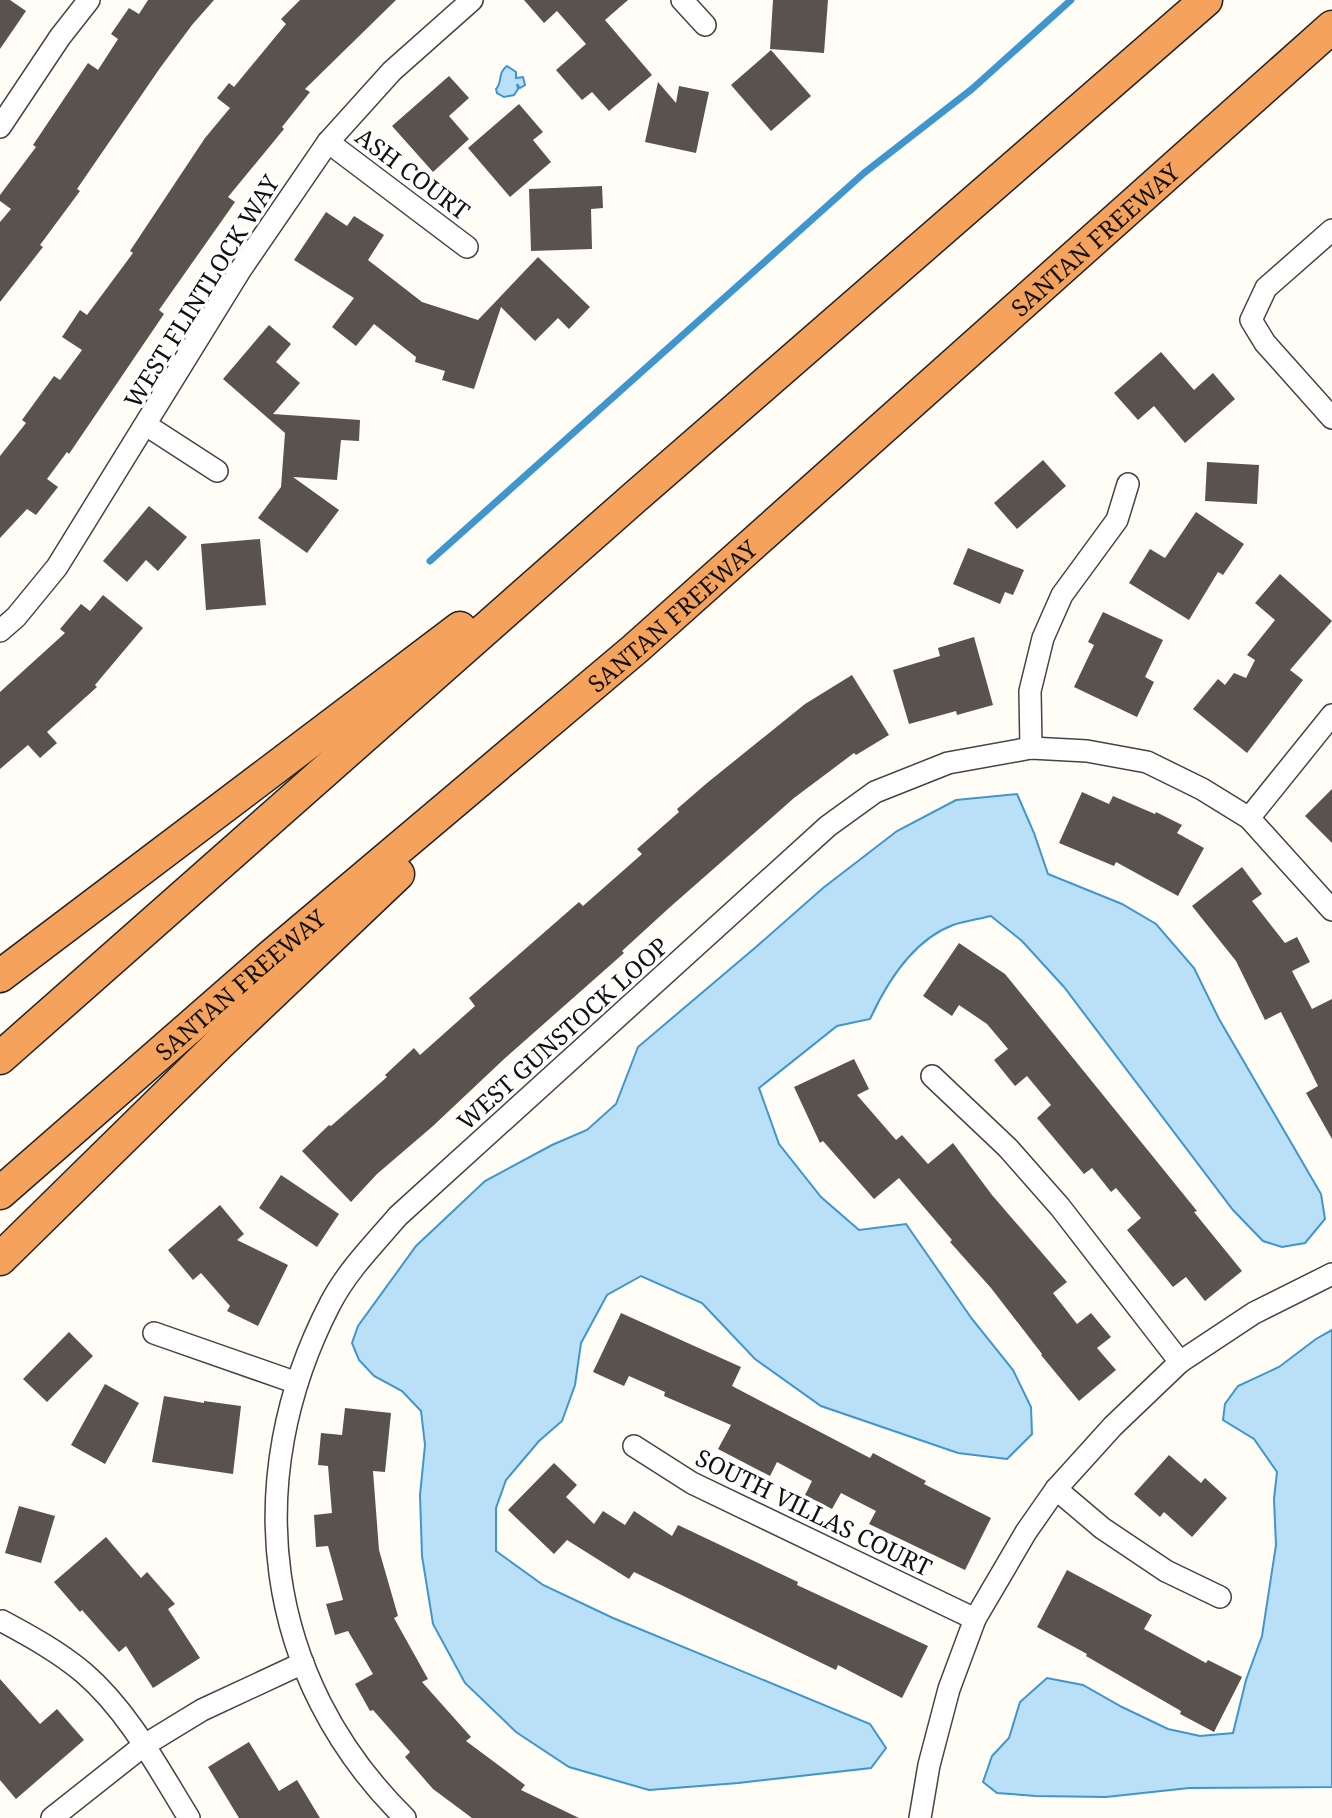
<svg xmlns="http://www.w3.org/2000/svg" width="1332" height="1818" font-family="'Noto Serif',serif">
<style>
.water{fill:#b9e0f7;stroke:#3f96cf;stroke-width:2}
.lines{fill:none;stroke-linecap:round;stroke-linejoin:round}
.stream{stroke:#3f96cf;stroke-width:7}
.building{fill:#5a524d}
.minor-casing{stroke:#444;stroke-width:24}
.highway-casing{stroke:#222;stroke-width:35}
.minor{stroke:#fff;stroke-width:21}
.highway{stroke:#f5a25d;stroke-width:32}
.labels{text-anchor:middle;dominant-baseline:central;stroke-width:7;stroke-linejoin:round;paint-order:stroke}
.street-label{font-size:24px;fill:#111;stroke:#fff}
</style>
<rect width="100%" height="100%" fill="#fffdf5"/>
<g class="water">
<path d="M507,66l9,6v6l7,-1 2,8 -5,3 -3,-4 1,5 -4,6 -10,2 -7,-4 -1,-4c7,-7 1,-16 11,-23z"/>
<path d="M1017,794l17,39 14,41 74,30 34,20 38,44 25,51 102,175 4,25 -20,24 -23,4 -19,-6 -30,-31 -169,-223 -42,-46 -31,-25c-12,3 -26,5 -38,9 -40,15 -66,57 -83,94l-33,7 -78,62 20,56 42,53 38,33 47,-6 66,95 41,51 18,37 1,27 -25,25 -49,-6 -137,-47 -66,-47 -53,-56 -61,-27 -34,19 -26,48 -6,42 -13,36 -23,20 -33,39 -10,28v43l47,34 70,33 257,106 16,24 -15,20 -133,15 -89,7 -80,-23 -53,-35 -51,-49 -32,-59 -11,-68 -2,-61 5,-50 -4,-34 -19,-20 -28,-15 -15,-16 -7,-17 6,-17 58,-80 69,-65 67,-36 35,-15 29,-26 22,-57 118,-100 67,-59 74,-57 59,-31z"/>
<polygon points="1332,1330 1332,1787 1189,1788 1106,1797 1036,1796 997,1793 983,1782 992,1756 1009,1738 1020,1702 1047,1678 1083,1685 1122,1707 1168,1729 1200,1736 1233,1733 1246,1680 1262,1636 1276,1545 1274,1499 1277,1472 1254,1439 1223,1420 1225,1404 1238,1386 1279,1367 1316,1339"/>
</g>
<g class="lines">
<polyline class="stream" points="430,561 864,173 972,89 1071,0"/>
</g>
<g class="building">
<polygon points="0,0 10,0 26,11 0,49"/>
<polygon points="148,0 214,0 192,25 160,68 77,189 80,191 40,245 43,247 0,302 0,222 11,209 0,201 0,195 36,147 33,145 88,63 98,70 118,39 111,34 129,8 139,14"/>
<polygon points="300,0 396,0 305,89 310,92 282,127 284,129 228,197 235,202 159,310 164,314 69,454 67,452 47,479 58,487 36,515 27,509 0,538 0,456 26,423 22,420 54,376 60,380 82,350 62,337 80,310 87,315 133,253 130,251 205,138 230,108 217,98 229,83 234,87 286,24 281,19"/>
<polygon points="524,0 628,0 605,20 652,75 609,111 592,92 582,100 556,70 586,44 557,11 544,23"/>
<polygon points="773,0 828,0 824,53 770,49"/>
<polygon points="771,50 811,96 771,131 731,85"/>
<polygon points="449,76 469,98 449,116 469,139 433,172 392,126"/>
<polygon points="658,82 676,103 679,86 709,92 696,153 645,142"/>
<polygon points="519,104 543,132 533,140 551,162 510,197 468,148"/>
<polygon points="602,186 603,208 591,209 592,249 531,251 529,189"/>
<polygon points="326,212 347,226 354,216 384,235 368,260 422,302 478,320 538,257 590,307 569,329 558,318 535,341 501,307 474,389 442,380 445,371 415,362 416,357 374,324 356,346 332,327 354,298 294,260"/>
<polygon points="269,325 291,344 276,362 300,383 273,414 360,420 359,441 341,440 337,480 293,477 339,510 307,553 258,518 281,487 285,433 223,379"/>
<polygon points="1161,352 1194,390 1213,373 1235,399 1185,443 1154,406 1138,420 1114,393"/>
<polygon points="1043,460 1066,486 1017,529 994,503"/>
<polygon points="1207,462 1259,465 1257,504 1205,501"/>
<polygon points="149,506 187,537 158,571 146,560 127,582 103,561"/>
<polygon points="1196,512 1244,544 1223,575 1218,572 1189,620 1129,583 1150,549 1165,558"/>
<polygon points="260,539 266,605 206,610 201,544"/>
<polygon points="968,548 1024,570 1013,595 1005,592 1000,604 953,584"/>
<polygon points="1280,574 1332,621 1290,670 1303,680 1247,753 1193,709 1218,679 1225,685 1234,673 1246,678 1255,660 1247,655 1275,620 1255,603"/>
<polygon points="103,595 143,628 95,685 97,687 47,732 57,743 40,758 28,745 0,769 0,692 65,633 60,629 81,604 90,611"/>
<polygon points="1103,612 1163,640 1145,677 1154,682 1137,717 1074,687 1094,645 1088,642"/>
<polygon points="974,637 993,705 957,715 956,711 909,724 893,670 940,656 938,648"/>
<polygon points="852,675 889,735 856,755 854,753 794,798 669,908 622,951 624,953 503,1060 433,1126 377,1174 351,1202 302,1151 329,1125 331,1126 387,1077 385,1075 414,1048 420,1055 475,1006 469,998 579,902 583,906 642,854 637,849 679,812 677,809 707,783 805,704"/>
<polygon points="1332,789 1332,843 1305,816"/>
<polygon points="1082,792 1109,804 1113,796 1155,814 1156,812 1182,825 1177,833 1204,848 1178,896 1116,862 1114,866 1059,843"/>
<polygon points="1242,867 1262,894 1252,901 1285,943 1297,937 1310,962 1292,971 1312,1009 1332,999 1332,1139 1306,1093 1318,1086 1281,1012 1265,1020 1236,961 1192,906"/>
<polygon points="959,943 1005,974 1197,1211 1194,1212 1242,1271 1205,1301 1186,1277 1173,1287 1127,1230 1141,1218 1116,1188 1111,1192 1092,1168 1084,1174 1037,1118 1051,1105 1027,1076 1015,1086 994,1060 1008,1049 987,1024 959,1005 952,1016 923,996"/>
<polygon points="854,1059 869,1089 857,1095 896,1140 902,1135 928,1164 953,1143 992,1195 1067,1282 1053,1293 1077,1324 1091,1313 1111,1337 1097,1348 1116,1370 1079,1401 1041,1355 1042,1354 991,1288 950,1242 952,1240 899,1178 874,1199 823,1141 820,1143 794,1087"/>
<polygon points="281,1175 339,1214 317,1247 259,1208"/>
<polygon points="220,1205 244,1234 237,1240 288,1265 258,1326 227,1311 230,1306 201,1273 193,1280 168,1250"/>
<polygon points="621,1313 741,1367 732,1386 870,1458 873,1453 926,1481 924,1484 991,1518 965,1570 869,1524 876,1511 841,1493 832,1509 805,1495 812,1481 777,1462 770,1476 718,1449 731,1425 664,1396 665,1392 629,1376 624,1386 593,1372"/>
<polygon points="69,1332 93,1356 47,1402 23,1379"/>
<polygon points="105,1384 139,1403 105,1464 71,1445"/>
<polygon points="164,1396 204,1403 204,1401 241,1406 233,1474 152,1462"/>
<polygon points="345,1408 391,1413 385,1472 373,1471 379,1550 398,1616 394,1618 428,1679 422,1682 471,1737 466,1741 525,1785 521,1790 579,1818 472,1818 433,1789 405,1757 410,1752 373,1710 370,1711 355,1684 373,1674 348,1631 335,1635 326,1604 343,1600 328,1546 316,1547 314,1515 332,1513 328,1466 318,1465 321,1433 342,1435"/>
<polygon points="1169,1455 1201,1483 1205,1478 1227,1498 1192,1537 1164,1512 1160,1517 1134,1494"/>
<polygon points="554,1463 577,1485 566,1497 594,1524 603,1511 625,1525 634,1511 672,1536 678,1525 798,1582 797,1585 928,1646 902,1698 838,1665 836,1670 634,1572 629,1579 567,1540 554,1554 508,1510"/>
<polygon points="19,1506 55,1516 41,1563 5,1553"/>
<polygon points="106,1537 141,1578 147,1572 175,1604 168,1609 200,1658 153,1688 126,1646 119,1652 82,1610 80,1612 54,1582"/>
<polygon points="1067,1570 1152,1615 1144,1629 1206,1663 1208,1660 1242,1677 1214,1732 1180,1714 1181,1711 1086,1656 1087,1654 1037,1627"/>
<polygon points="0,1679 40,1724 57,1709 84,1740 16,1799 0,1780"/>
<polygon points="249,1742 279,1791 297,1780 320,1818 239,1818 208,1767"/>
</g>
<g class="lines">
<defs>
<g id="minor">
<polyline points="682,0 705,25"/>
<polyline points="0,127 60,37 89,0"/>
<polyline points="328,142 467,247"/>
<polyline points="1332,230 1266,288 1251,320 1265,343 1332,418"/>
<polyline points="146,425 217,471"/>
<polyline points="0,631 16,617 57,567 241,269 328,142 392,71 472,0"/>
<polyline points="1031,748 1030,691 1043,638 1062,595 1117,520 1128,484"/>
<polyline points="1249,818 1332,715"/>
<polyline points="932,1076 1008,1148 1060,1207 1180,1362"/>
<polyline points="154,1333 297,1383"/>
<polyline points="634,1446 692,1483 975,1619"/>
<polyline points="1056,1489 1102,1528 1166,1571 1220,1597"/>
<path d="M2,1621c28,15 57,31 82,52 45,39 74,95 105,145"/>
<polyline points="52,1818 143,1746 202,1710 303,1663"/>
<path d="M405,1818c-142,-140 -166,-338 -75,-514 17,-33 44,-60 68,-88l430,-390 47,-34 73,-29 83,-15 56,3 60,11 55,27 47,29 83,92"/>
<polyline points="920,1818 929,1765 949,1689 975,1619 1026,1532 1056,1489 1113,1426 1180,1362 1254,1313 1332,1274"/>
</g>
<g id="highway">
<polyline points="0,976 460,628"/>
<polyline points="0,1058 635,497 1206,0"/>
<path id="s1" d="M0,1193l270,-236 365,-308 697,-622"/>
<polyline points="0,1259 219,1044 398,874"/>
</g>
</defs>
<use href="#minor" class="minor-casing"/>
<use href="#highway" class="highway-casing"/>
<use href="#minor" class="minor"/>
<use href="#highway" class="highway"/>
</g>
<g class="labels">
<g class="street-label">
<text transform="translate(413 173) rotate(37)">ASH COURT</text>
<text stroke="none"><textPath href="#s1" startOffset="1452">SANTAN FREEWAY</textPath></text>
<text transform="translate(201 291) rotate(-58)">WEST FLINTLOCK WAY</text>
<text stroke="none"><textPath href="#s1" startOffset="886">SANTAN FREEWAY</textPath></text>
<text stroke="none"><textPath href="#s1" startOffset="318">SANTAN FREEWAY</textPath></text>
<text transform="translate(562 1033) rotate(-42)">WEST GUNSTOCK LOOP</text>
<text transform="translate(814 1512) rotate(26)">SOUTH VILLAS COURT</text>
</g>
</g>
</svg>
